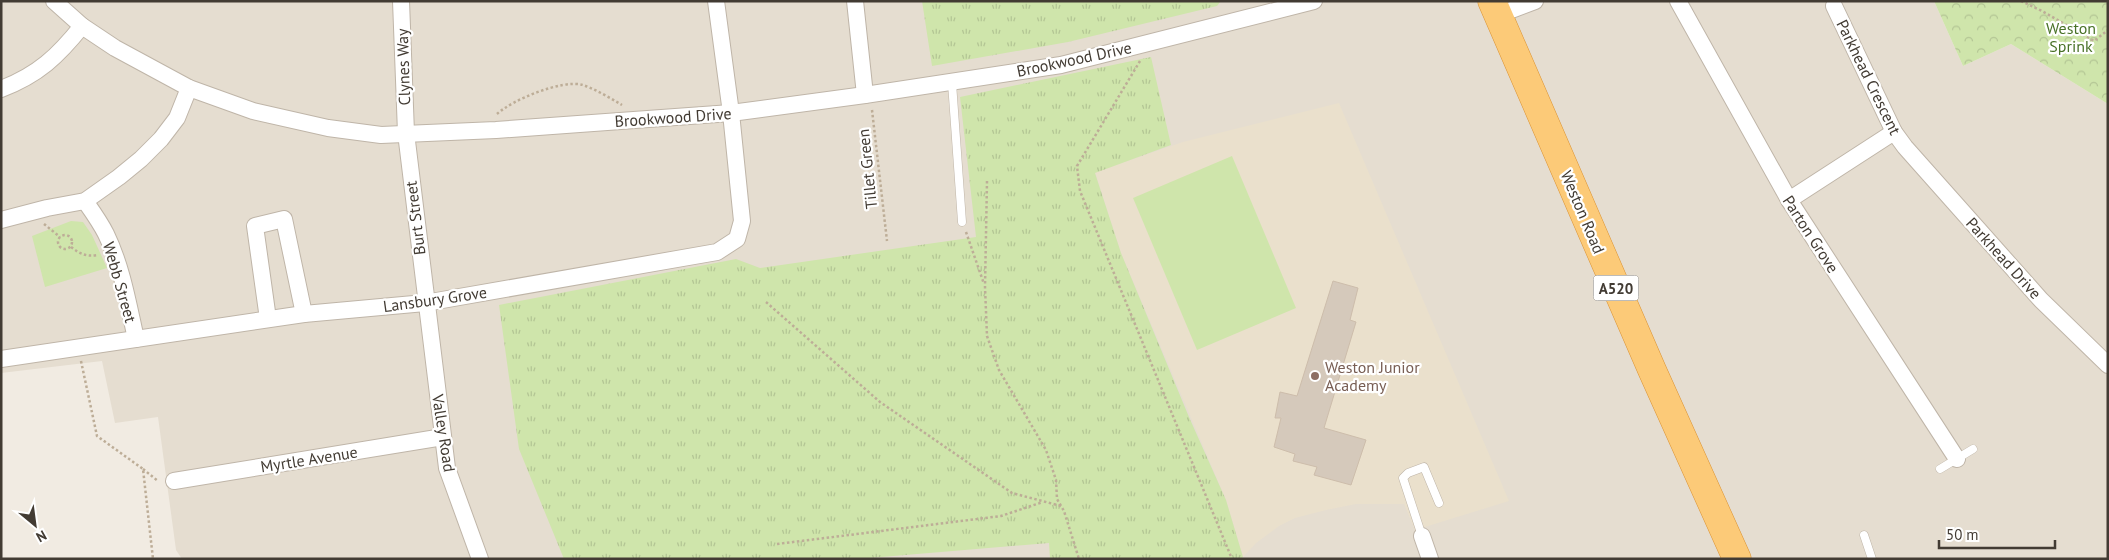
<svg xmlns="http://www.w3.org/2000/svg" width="2109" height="560" font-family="'PT Sans',sans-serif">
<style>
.residential{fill:#e5ddd0}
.education{fill:#eae0cc}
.grass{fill:url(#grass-tufts)}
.forest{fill:url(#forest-crowns)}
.green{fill:#cfe5ab}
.building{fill:#d5c9bb;stroke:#cdbdab}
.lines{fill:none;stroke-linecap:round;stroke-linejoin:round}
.service-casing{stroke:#bfb5a8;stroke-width:9}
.minor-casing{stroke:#bfb5a8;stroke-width:18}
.trunk-casing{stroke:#da9233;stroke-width:29}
.path{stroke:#bdad97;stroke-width:2.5;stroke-dasharray:2.5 2.5;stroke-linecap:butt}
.service{stroke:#fff;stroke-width:8}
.minor{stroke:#fff;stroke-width:16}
.trunk{stroke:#fcca78;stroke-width:28}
.education-dot{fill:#8d6e63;stroke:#fff;stroke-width:2}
.labels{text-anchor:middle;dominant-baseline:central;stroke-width:4.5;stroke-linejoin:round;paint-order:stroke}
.shield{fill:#fff;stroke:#7b7670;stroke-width:1}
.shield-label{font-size:15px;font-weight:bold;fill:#423b33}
.park-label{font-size:16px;fill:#497228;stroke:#fff}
.street-label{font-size:16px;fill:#423b33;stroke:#fff}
.education-label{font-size:16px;fill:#785e54;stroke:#fff;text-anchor:start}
</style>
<defs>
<pattern id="grass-tufts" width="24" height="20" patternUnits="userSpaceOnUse" patternTransform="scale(1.25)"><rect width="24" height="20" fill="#cfe5ab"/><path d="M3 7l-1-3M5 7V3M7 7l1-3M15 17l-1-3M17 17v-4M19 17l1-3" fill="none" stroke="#b3c594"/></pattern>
<pattern id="forest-crowns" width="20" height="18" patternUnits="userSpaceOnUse" patternTransform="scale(1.25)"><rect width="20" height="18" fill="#cfe5ab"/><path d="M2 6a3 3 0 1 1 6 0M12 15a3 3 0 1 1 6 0" fill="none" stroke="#b3c594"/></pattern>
</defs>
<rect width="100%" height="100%" fill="#f1ebe2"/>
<polygon class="residential" points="1,1 1934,1 1963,66 2011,44 2108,104 2108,559 182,559 176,550 158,417 115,423 102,361 1,373"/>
<polygon class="education" points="1339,103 1509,501 1415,530 1404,504 1356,504 1326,510 1295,518 1279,526 1256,543 1243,557 1226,500 1121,253 1095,172 1183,142"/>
<g class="grass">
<polygon points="922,1 1221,1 1217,6 1068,42 932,66"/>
<polygon points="1151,57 1171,145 1095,173 1121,253 1189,417 1226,500 1243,557 1241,559 1050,559 1049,543 858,559 564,559 519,449 499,305 736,259 760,268 976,237 960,97"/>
</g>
<polygon class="forest" points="1934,1 2108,1 2108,104 2011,44 1963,66"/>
<g class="green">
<polygon points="1232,156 1296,308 1197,350 1133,198"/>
<polygon points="71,221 83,222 92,235 107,268 45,287 32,236"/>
</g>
<polygon class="building" points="1333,281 1358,288 1350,320 1356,322 1324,428 1366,440 1351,485 1314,475 1317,467 1293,461 1295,454 1274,447 1281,418 1275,418 1280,392 1297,396"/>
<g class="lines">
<defs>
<g id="service">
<polyline points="952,83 962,222"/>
<polyline points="1940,469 1973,449"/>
<polyline points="1864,535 1872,559"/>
<polyline points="1422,536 1403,478 1408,473 1424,467 1439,503"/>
</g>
<g id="minor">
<polyline points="54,1 82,26 115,48 189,88 253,111 328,128 381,135 496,130 731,113 865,95 1061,65 1314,1"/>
<polyline points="401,1 406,133 447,468 480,559"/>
<polyline points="855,1 865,95"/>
<polyline points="1678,1 1789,200 1957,459"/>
<polyline points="1834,6 1894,132 1905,147 2041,300 2108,365"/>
<polyline points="1498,15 1535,1"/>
<path d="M1,89c37,-14 57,-33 81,-63"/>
<polyline points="1789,200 1894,132"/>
<path d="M85,201c7,10 15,21 21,33 16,33 22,69 30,105"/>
<polyline points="1,220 47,208 85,201 119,177 141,159 161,139 177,118 189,88"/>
<polyline points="268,319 255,226 284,219 304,314"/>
<polyline points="1,359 304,314 425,303 717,252 737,239 742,221 731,113 716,1"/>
<polyline points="174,481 443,437"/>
<polyline points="1422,536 1430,559"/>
</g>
<polyline id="trunk" points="1492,1 1652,370 1737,559"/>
</defs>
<use href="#service" class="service-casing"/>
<use href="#minor" class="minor-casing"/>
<use href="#trunk" class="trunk-casing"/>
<g class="path">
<polyline points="2021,1 2042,11 2094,41 2108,30"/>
<polyline points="1140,61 1077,166 1080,191 1232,559"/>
<polyline points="872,110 887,241"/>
<path d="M497,114c15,-14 65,-35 86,-29 14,5 27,13 39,20"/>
<polyline points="987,181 985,287 987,336 999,370 1046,450 1056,480 1057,499 1064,511 1079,559"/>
<polyline points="44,224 60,237"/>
<polyline points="966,232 984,284"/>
<circle cx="65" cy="242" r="7"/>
<path d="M71,247c9,7 15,10 27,8"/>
<polyline points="766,302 880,402 1012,493 1061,506"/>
<polyline points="81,361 97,436 143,469 153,559"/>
<polyline points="143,469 158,481"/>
<polyline points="777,544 1001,516 1043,502"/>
</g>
<use href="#service" class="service"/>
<use href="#minor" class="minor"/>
<use href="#trunk" class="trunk"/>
</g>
<circle class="education-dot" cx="1315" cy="376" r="5"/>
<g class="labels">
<rect class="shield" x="1593.5" y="275.5" width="45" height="25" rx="4"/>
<g class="shield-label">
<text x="1616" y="288">A520</text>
</g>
<g class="park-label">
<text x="2071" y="28">Weston<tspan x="2071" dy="18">Sprink</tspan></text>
</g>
<g class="street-label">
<text transform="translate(1074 59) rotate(-12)">Brookwood Drive</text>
<text transform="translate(403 67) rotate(-92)">Clynes Way</text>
<text transform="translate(1869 77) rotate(64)">Parkhead Crescent</text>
<text transform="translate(673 117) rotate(-4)">Brookwood Drive</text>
<text transform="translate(867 169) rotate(-96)">Tillet Green</text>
<text transform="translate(1583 212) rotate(67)">Weston Road</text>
<text transform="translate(415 218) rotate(-97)">Burt Street</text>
<text transform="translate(1811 234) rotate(57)">Parton Grove</text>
<text transform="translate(2004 258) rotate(48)">Parkhead Drive</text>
<text transform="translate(120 282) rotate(74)">Webb Street</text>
<text transform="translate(435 299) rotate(-8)">Lansbury Grove</text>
<text transform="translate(444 433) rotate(81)">Valley Road</text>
<text transform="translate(309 459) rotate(-9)">Myrtle Avenue</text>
</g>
<g class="education-label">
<text x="1325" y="367">Weston Junior<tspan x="1325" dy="18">Academy</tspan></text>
</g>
</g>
<rect width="2109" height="560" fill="none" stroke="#423b33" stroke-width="5"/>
<g transform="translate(35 525) rotate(151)" stroke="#ffffff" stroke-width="4" paint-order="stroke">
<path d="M0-4L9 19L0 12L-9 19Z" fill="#423b33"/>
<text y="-8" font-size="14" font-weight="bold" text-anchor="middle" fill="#423b33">N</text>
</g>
<path d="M1939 540v8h116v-8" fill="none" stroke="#423b33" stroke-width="2.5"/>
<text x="1946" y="540" font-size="15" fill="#423b33" stroke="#ffffff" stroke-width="4" paint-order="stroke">50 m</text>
</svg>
